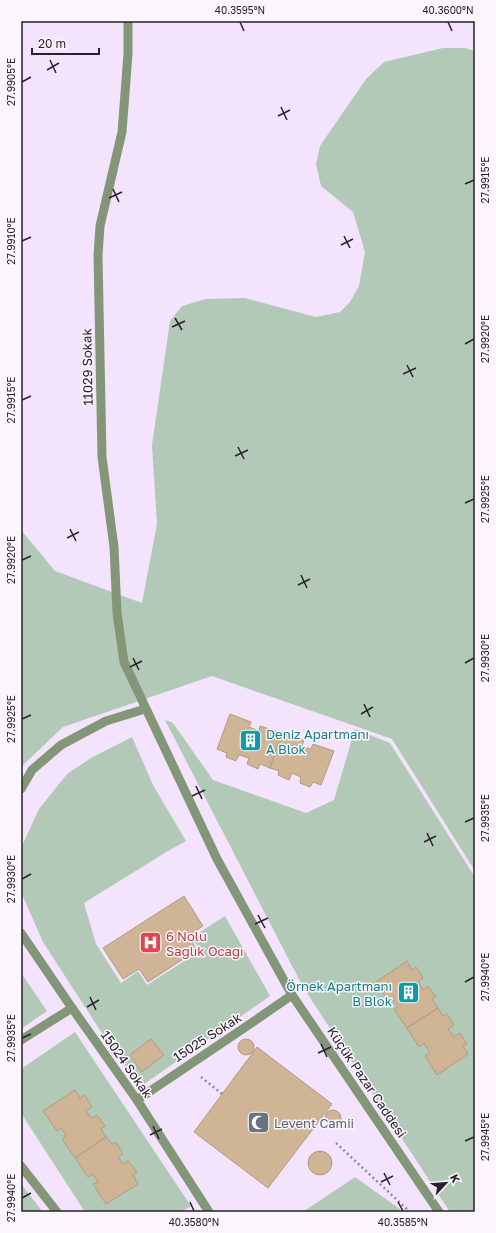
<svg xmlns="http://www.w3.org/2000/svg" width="496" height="1233" font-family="'Golos Text',sans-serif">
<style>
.green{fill:#b3c9b8}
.building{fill:#cfb495;stroke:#b29b80}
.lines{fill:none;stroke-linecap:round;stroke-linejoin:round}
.path{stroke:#938799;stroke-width:2.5;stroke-dasharray:2 3;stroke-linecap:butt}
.lane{stroke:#839778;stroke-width:9}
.ticks{fill:none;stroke:#29212d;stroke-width:1.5}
.labels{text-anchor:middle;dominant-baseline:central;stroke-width:3;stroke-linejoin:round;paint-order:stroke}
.street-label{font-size:13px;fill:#29212d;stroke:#faf6fc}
.culture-label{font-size:13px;fill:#0d838f;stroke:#faf6fc;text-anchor:start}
.health-label{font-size:13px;fill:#be3a42;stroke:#faf6fc;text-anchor:start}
.worship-label{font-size:13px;fill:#5b616d;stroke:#faf6fc;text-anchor:start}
.neatline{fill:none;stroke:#29212d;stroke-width:1.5}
.ticks-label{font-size:10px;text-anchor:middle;fill:#29212d}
</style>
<rect width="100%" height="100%" fill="#f4e3fc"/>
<g class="green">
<polygon points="443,48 465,48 475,51 475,871 392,739 212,676 63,727 21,767 21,530 55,571 142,603 157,524 152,445 170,321 182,306 206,299 245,298 316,317 340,312 350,302 359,286 365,252 353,212 321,186 316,164 320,146 366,79 384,62"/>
<polygon points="165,720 173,723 213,780 306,813 334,800 355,729 390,743 475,877 475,1212 450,1212 303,987"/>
<polygon points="132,737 153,785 186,841 168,851 84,903 96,944 121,983 138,971 147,985 200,951 192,937 225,916 270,996 140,1087 107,1041 43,942 21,892 21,848 39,809 67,774 91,758"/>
<polygon points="21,973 47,1011 21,1029"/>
<polygon points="75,1032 191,1206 181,1212 85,1212 21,1113 21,1069"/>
<polygon points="355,1177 404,1212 303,1212"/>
<polygon points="21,1184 43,1212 21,1212"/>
</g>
<g class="building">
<polygon points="230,714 251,722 249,727 259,731 260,726 282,733 270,768 260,764 258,769 247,764 249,758 239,755 236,761 226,757 227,753 217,749"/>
<polygon points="282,733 304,740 302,746 311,749 313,744 334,751 321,785 313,782 310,787 300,783 301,777 292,773 289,780 278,775 279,771 270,768"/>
<polygon points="184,896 203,926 188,936 197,950 148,982 139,969 123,979 103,948"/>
<polygon points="407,961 412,970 416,967 423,978 418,981 423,990 428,986 436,997 432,999 438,1008 407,1028 394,1009 398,1007 392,998 388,1001 376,982"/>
<polygon points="438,1008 443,1016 447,1014 454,1025 448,1029 454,1037 460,1033 467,1044 463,1046 468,1054 437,1075 425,1056 430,1053 424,1043 419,1047 407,1028"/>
<polygon points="151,1039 164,1055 142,1072 130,1055"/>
<circle cx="246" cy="1047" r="8"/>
<polygon points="257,1047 332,1104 268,1188 194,1132"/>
<polygon points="75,1090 80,1098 85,1095 92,1107 86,1111 91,1118 97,1115 105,1126 101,1129 106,1137 75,1158 62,1139 66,1135 61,1128 57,1131 43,1111"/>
<circle cx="333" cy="1118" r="8"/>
<polygon points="106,1137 112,1144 116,1142 123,1154 118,1157 123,1164 128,1161 137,1172 133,1175 138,1184 106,1204 93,1184 98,1182 93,1174 88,1177 75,1158"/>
<circle cx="320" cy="1163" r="12"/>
</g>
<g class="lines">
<g class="path">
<polyline points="201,1077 222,1094"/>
<polyline points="336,1143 410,1212"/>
</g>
<g class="lane">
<polyline points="128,21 128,54 122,132 100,226 98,255 102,457 114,547 117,613 124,662 217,859 292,995 439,1212"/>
<polyline points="21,789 32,770 61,745 106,721 145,709"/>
<polyline points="21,933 72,1008 137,1100 209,1212"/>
<polyline points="21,1040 72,1008"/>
<polyline points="137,1100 250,1024 292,995"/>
<polyline points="21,1166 57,1212"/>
</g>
</g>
<path class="ticks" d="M240,22l4,9M448,22l4,9M50,60l6,13M47,70l12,-7M22,82l9,-5M281,107l6,13M278,116l12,-6M465,184l9,-4M113,189l6,13M109,198l13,-6M344,236l6,12M22,241l9,-4M341,245l12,-6M175,318l7,12M172,327l13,-6M465,344l9,-5M407,365l6,12M403,374l13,-6M22,400l9,-4M238,447l6,12M235,456l13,-6M465,503l9,-4M70,529l6,12M67,538l12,-6M22,560l9,-4M301,575l6,13M298,585l12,-6M133,658l6,12M465,663l9,-5M130,667l12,-6M364,704l6,13M361,714l12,-7M22,719l9,-4M196,786l6,13M192,796l13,-6M465,822l9,-4M427,833l6,13M424,842l12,-6M22,879l9,-5M258,915l7,13M255,924l13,-6M465,982l9,-5M90,997l6,13M87,1007l12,-7M22,1038l9,-4M321,1044l6,13M318,1053l13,-6M153,1126l6,13M150,1135l12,-6M465,1141l9,-4M384,1173l6,12M381,1182l12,-6M22,1198l9,-5M190,1202l4,9M398,1202l5,9"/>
<defs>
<symbol id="building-square" viewBox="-11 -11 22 22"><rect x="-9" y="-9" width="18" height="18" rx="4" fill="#0f9aa8" stroke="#faf6fc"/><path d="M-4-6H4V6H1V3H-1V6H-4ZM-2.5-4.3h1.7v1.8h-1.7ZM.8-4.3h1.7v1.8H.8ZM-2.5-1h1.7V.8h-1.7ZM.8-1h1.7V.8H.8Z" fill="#fff"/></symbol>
<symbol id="hospital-square" viewBox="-11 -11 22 22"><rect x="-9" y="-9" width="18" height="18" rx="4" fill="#e0444e" stroke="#faf6fc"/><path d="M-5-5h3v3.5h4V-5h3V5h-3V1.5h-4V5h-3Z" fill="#fff"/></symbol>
<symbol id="mosque-square" viewBox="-11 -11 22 22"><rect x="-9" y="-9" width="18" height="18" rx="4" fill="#6b7280" stroke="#faf6fc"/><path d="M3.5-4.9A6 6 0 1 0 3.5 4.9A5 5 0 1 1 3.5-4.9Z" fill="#fff"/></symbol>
</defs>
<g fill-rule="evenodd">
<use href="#building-square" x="238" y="728" width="25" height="25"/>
<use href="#hospital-square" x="138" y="930" width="25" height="25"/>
<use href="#building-square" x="396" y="980" width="25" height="25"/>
<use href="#mosque-square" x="246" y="1110" width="25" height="25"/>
</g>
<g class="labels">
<g class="street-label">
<text transform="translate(87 367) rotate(-91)">11029 Sokak</text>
<text transform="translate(207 1037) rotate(-33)">15025 Sokak</text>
<text transform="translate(127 1064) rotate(55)">15024 Sokak</text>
<text transform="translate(367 1082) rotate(56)">Küçük Pazar Caddesi</text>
</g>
<g class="culture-label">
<text x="266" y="734">Deniz Apartmanı<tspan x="266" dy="15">A Blok</tspan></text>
<text x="392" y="986" text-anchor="end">Örnek Apartmanı<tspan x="392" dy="15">B Blok</tspan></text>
</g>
<g class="health-label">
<text x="166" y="936">6 Nolu<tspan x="166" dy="15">Sağlık Ocağı</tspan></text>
</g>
<g class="worship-label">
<text x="274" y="1123">Levent Camii</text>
</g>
</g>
<rect width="496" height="1233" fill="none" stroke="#faf6fc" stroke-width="44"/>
<g transform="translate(446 1183) rotate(64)" stroke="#faf6fc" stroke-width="3" paint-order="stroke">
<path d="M0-3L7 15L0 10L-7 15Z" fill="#29212d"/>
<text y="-6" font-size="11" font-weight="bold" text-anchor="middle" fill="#29212d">K</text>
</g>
<path d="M32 48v6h67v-6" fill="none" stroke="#29212d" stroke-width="2"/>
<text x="38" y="48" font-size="12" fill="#29212d" stroke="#faf6fc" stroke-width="3" paint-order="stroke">20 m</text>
<rect x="22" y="22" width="452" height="1189" class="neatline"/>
<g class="ticks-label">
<text x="240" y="14">40.3595°N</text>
<text x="448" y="14">40.3600°N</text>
<text transform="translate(11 82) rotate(-90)" y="4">27.9905°E</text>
<text transform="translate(485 180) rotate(-90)" y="4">27.9915°E</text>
<text transform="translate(11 241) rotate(-90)" y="4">27.9910°E</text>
<text transform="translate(485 339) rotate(-90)" y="4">27.9920°E</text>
<text transform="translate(11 400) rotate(-90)" y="4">27.9915°E</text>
<text transform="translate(485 499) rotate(-90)" y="4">27.9925°E</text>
<text transform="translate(11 560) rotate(-90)" y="4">27.9920°E</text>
<text transform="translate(485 658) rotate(-90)" y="4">27.9930°E</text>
<text transform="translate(11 719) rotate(-90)" y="4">27.9925°E</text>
<text transform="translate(485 818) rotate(-90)" y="4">27.9935°E</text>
<text transform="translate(11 879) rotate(-90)" y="4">27.9930°E</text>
<text transform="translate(485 977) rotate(-90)" y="4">27.9940°E</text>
<text transform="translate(11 1038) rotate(-90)" y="4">27.9935°E</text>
<text transform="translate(485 1137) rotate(-90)" y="4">27.9945°E</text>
<text transform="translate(11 1198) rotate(-90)" y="4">27.9940°E</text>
<text x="194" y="1226">40.3580°N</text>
<text x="403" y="1226">40.3585°N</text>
</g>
</svg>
